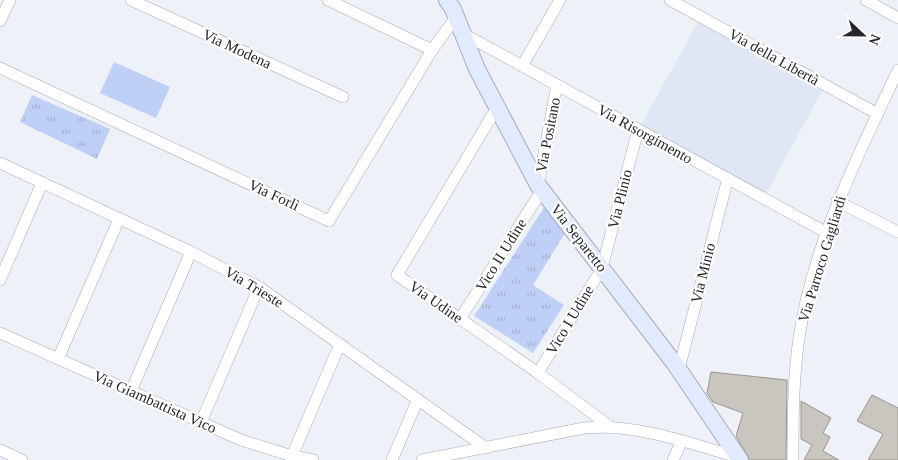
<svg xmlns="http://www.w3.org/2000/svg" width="898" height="460" font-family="'Times New Roman',serif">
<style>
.built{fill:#dfe6f4}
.grass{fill:#bed0f5}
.park{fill:url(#park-tufts)}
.building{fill:#c9c6bf;stroke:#999690}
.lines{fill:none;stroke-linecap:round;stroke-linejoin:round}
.street-casing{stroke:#a9acb3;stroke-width:12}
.secondary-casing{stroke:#a9acb3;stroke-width:18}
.street{stroke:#fff;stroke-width:11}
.secondary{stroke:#e1eafe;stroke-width:16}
.labels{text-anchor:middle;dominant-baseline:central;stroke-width:4.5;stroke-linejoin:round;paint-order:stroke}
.street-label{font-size:15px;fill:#252629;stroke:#fff}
</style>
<defs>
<pattern id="park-tufts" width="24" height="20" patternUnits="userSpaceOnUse" patternTransform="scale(1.25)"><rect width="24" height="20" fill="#bed0f5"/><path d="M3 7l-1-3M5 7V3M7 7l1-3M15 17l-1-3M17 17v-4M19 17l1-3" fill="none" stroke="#a3b2d2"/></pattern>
</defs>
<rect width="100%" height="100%" fill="#eef1f8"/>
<polygon class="built" points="698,22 822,91 766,194 641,125"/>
<polygon class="grass" points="114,62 170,87 156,118 100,93"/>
<g class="park">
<polygon points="32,95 110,129 97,159 20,122"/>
<polygon points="545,206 565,233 533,285 564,305 533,353 474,316"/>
</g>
<g class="building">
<polygon points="711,372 787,380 786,460 750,460 736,436 743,413 713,402 707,393"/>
<polygon points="872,395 898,408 898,460 868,460 883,434 857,421"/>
<polygon points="801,401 831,418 823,433 830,437 823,451 839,460 804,460 812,445 801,439"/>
</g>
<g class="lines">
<defs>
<g id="street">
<polyline points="131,0 343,97"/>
<polyline points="328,0 432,50"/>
<polyline points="670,0 878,114"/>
<polyline points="866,0 898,18"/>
<polyline points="0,21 10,0"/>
<polyline points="464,34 827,233"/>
<polyline points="522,66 560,0"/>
<polyline points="0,68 329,221 432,50 456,17"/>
<polyline points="496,109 397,275 538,373 608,425"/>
<polyline points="0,163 191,252 259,287 486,448"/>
<polyline points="538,185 557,85"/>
<polyline points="837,201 898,232"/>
<polyline points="0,280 42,183"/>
<polyline points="460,319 542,190"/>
<polyline points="0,333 241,440 292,456 313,460"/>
<polyline points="58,359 119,219"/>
<polyline points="679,369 728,178"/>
<polyline points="538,373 602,268 638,130"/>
<polyline points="131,391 191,252"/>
<polyline points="201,422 259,287"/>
<polyline points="0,450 22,460"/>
<polyline points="292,456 340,344"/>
<polyline points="392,460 418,399"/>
<path d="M422,460l162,-32c51,-5 105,15 153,29"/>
<polyline points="673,460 679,447"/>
<path d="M793,460c0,-40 0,-82 6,-122 14,-95 59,-182 99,-268"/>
</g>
<polyline id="secondary" points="447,0 453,9 477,69 538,185 675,364 740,460"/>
</defs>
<use href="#street" class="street-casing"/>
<use href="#secondary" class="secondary-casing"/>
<use href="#street" class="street"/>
<use href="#secondary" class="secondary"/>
</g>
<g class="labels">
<g class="street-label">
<text transform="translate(237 49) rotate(25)">Via Modena</text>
<text transform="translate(774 57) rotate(29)">Via della Libertà</text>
<text transform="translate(645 134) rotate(29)">Via Risorgimento</text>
<text transform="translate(548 135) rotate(-79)">Via Positano</text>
<text transform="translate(274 195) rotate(25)">Via Forlì</text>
<text transform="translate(620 199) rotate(-76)">Via Plinio</text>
<text transform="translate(579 238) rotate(52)">Via Separetto</text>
<text transform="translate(501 255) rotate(-58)">Vico II Udine</text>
<text transform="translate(822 259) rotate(-73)">Via Parroco Gagliardi</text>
<text transform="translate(703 273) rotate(-76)">Via Minio</text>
<text transform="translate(254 287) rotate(31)">Via Trieste</text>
<text transform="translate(436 302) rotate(35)">Via Udine</text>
<text transform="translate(570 320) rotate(-59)">Vico I Udine</text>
<text transform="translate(155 402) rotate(24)">Via Giambattista Vico</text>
</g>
</g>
<g transform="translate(863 35) rotate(112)" stroke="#ffffff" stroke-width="4" paint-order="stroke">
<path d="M0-4L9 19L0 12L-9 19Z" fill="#252629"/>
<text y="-8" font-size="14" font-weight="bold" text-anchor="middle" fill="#252629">N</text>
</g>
</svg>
